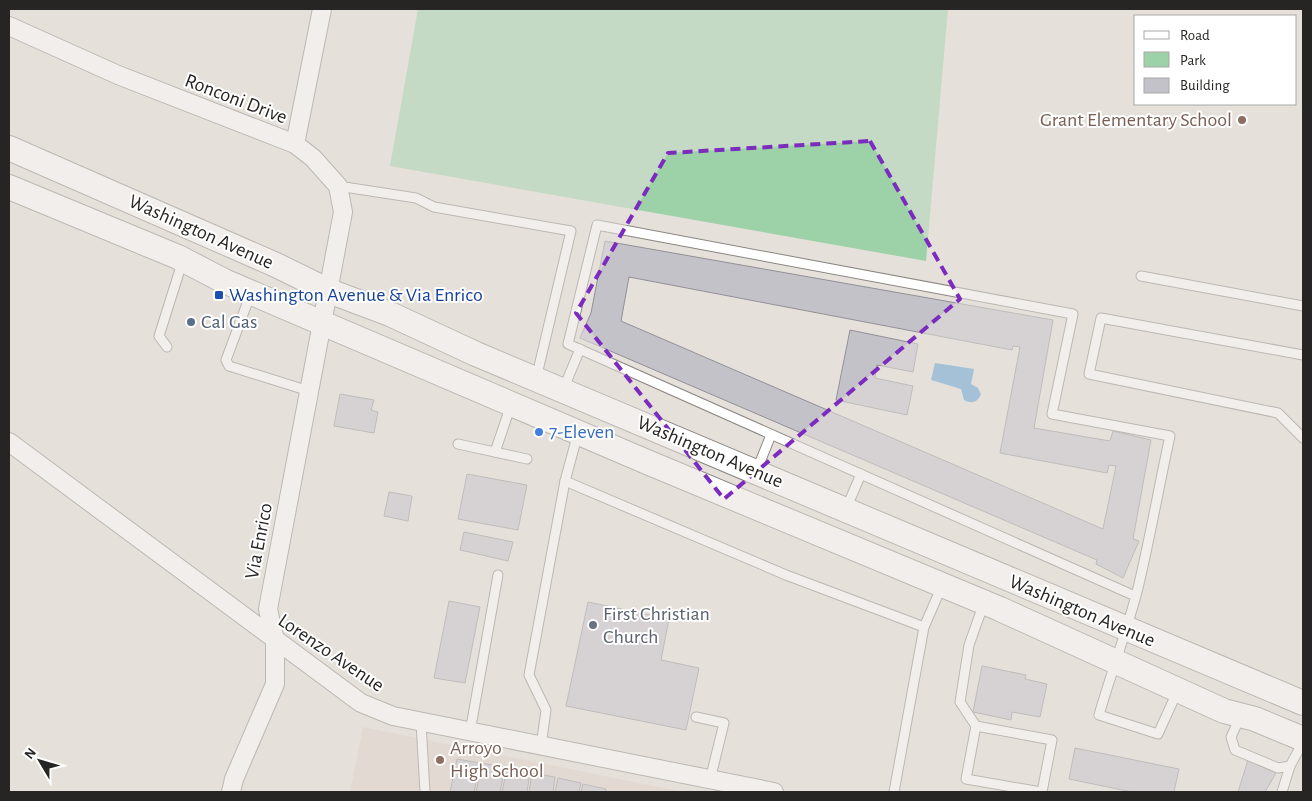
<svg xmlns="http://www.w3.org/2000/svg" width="1312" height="801" font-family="'Alegreya Sans',sans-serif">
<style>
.built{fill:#ddd1c8}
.green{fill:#9dd2a8}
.water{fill:#589cd2}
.building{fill:#c4c2c9;stroke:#919096;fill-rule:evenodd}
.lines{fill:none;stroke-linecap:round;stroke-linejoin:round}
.service-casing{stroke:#8b8681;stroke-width:11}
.minor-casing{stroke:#8b8681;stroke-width:20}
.secondary-casing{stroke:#8b8681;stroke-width:26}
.service{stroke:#fff;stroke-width:9}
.minor{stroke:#fff;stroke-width:18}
.secondary{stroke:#fff;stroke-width:24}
.marked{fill:none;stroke:#7b2cbf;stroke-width:4;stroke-dasharray:10 6;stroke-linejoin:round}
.education-dot{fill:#8d6e63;stroke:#fff;stroke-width:2}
.transit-dot{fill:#1a4fb4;stroke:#fff;stroke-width:2}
.service-dot{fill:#5c6f8a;stroke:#fff;stroke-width:2}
.shop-dot{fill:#3f7fe0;stroke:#fff;stroke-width:2}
.worship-dot{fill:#6b7280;stroke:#fff;stroke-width:2}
.labels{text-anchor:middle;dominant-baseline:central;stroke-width:4;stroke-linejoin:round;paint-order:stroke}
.street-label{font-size:20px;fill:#272523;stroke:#fff}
.education-label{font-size:20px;fill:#785e54;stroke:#fff;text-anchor:end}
.transit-label{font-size:20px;fill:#164399;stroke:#fff;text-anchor:start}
.service-label{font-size:20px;fill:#4e5e75;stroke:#fff;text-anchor:start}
.shop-label{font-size:20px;fill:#366cbe;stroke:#fff;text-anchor:start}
.worship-label{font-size:20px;fill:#5b616d;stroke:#fff;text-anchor:start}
</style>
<rect width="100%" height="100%" fill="#e6e0db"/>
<polygon class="built" points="363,727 684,792 350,792"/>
<polygon class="green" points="418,9 948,9 926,261 390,166"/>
<path class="water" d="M935,363l39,6 -3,15 7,4 3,6c-4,9 -9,10 -17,6l-3,-11 -30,-9z"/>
<g class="building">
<path d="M605,241l448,79 -19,108 76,13 3,-10 38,9 -18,99 6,2 -16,37 -27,-14 1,-4 -517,-222 11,-25zM629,277l383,73 1,-4 7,1 -20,106 107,20 2,-8 7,1 -13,63 -482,-208z"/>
<polygon points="850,330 918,344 913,372 877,365 875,378 913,386 907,415 836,400"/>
<polygon points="340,394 374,400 371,410 378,412 374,433 334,426"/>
<polygon points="467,474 527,485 518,530 458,519"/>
<polygon points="389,492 412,496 408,521 384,516"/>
<polygon points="464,532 513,542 508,561 460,550"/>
<polygon points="449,601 480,607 465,683 434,678"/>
<polygon points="588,602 669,619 661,660 699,668 686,730 566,706"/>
<polygon points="982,666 1026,675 1025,679 1047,684 1040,717 1012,712 1011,720 973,712"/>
<polygon points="1075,748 1179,769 1174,792 1132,792 1069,779"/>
<polygon points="457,759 480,763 474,792 450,792"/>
<polygon points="1248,760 1276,773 1265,792 1238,792"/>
<polygon points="482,763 505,768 500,792 476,792"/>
<polygon points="507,768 530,772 527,792 502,792"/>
<polygon points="532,773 555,777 553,792 529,792"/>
<polygon points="558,778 581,783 579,792 555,792"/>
<polygon points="583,784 606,789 605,792 581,792"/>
</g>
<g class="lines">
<defs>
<g id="service">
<polyline points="338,186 416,198 434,207 571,231 536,379"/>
<polyline points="1141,276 1303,306"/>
<polyline points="251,293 226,360 229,366 309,391"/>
<polyline points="167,347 159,336 183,260"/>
<polyline points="1303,355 1101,318 1089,374 1278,413 1303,438"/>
<polyline points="563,390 580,349"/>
<polyline points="458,444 527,459"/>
<polyline points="495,452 511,405"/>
<polyline points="756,472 771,435"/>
<polyline points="565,481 786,575 924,627"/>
<polyline points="846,509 861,474"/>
<path d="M1135,596l-567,-252 29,-119 476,89 -21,100 118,22c-11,50 -20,102 -32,152 -11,43 -27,85 -39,127l59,19 20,-44"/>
<polyline points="984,603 969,645 960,702 976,726 966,779 1041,792"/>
<polyline points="696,717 724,723 710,780"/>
<polyline points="1240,717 1231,737 1235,750 1278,768 1290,766 1303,742"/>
<polyline points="421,722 425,792"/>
<polyline points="976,726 1052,740 1042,792"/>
<polyline points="470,732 498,575"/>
<polyline points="541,746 546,710 529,675 565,481 578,433"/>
<polyline points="894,792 924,627 942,586"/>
<polyline points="1282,792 1290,766"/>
</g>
<g id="minor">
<polyline points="9,26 118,75 295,144 313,158 338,186 343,212 268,609 275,641 275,684 234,779 231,792"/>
<polyline points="295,144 322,9"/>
<polyline points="9,442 361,703 393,716 774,792"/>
</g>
<g id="secondary">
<polyline points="9,148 276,265 329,291 390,314 476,354 1303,703"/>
<polyline points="9,187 178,257 224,281 647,462 1000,609 1224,711 1255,719 1303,739"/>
</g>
</defs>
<use href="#service" class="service-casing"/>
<use href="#minor" class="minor-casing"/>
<use href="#secondary" class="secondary-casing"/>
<use href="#service" class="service"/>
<use href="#minor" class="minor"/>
<use href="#secondary" class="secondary"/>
</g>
<path d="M0 0H1312V801H0ZM870,141l90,158 -236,200 -148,-186 92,-160z" fill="#e6e0db" fill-opacity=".55" fill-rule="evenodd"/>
<path class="marked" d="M870,141l90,158 -236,200 -148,-186 92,-160z"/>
<g class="education-dot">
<circle cx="1242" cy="120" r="5"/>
<circle cx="440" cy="760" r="5"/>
</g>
<rect class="transit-dot" x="214" y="290" width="10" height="10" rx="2.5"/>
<circle class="service-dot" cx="191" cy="322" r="5"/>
<circle class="shop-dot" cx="539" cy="432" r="5"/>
<circle class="worship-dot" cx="593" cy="625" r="5"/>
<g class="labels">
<g class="street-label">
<text transform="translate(236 99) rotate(21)">Ronconi Drive</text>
<text transform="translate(201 232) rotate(24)">Washington Avenue</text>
<text transform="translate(710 452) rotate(23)">Washington Avenue</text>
<text transform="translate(259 541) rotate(-79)">Via Enrico</text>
<text transform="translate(1082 611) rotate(23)">Washington Avenue</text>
<text transform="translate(331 653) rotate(34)">Lorenzo Avenue</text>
</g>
<g class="education-label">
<text x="1232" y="120">Grant Elementary School</text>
<text x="450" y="748" text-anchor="start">Arroyo<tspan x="450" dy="23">High School</tspan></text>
</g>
<g class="transit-label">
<text x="229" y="295">Washington Avenue &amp; Via Enrico</text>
</g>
<g class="service-label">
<text x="201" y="322">Cal Gas</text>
</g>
<g class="shop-label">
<text x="549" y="432">7-Eleven</text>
</g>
<g class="worship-label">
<text x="603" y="614">First Christian<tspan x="603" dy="23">Church</tspan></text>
</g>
</g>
<rect width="1312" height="801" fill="none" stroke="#272523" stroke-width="20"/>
<rect x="1134" y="15" width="162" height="90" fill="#ffffff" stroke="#a9a8a7"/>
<rect x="1144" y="31" width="25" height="8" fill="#ffffff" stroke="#a9a8a7"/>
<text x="1180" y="40" font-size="15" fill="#272523">Road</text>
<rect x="1144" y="52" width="25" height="15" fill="#9dd2a8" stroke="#a9a8a7"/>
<text x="1180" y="65" font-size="15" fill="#272523">Park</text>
<rect x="1144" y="78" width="25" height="15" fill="#c4c2c9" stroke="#a9a8a7"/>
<text x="1180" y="90" font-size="15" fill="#272523">Building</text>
<g transform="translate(40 761) rotate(308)" stroke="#ffffff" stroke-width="4" paint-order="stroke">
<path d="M0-4L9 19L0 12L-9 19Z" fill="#272523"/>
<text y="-8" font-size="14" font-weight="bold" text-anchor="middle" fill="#272523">N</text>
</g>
</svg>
